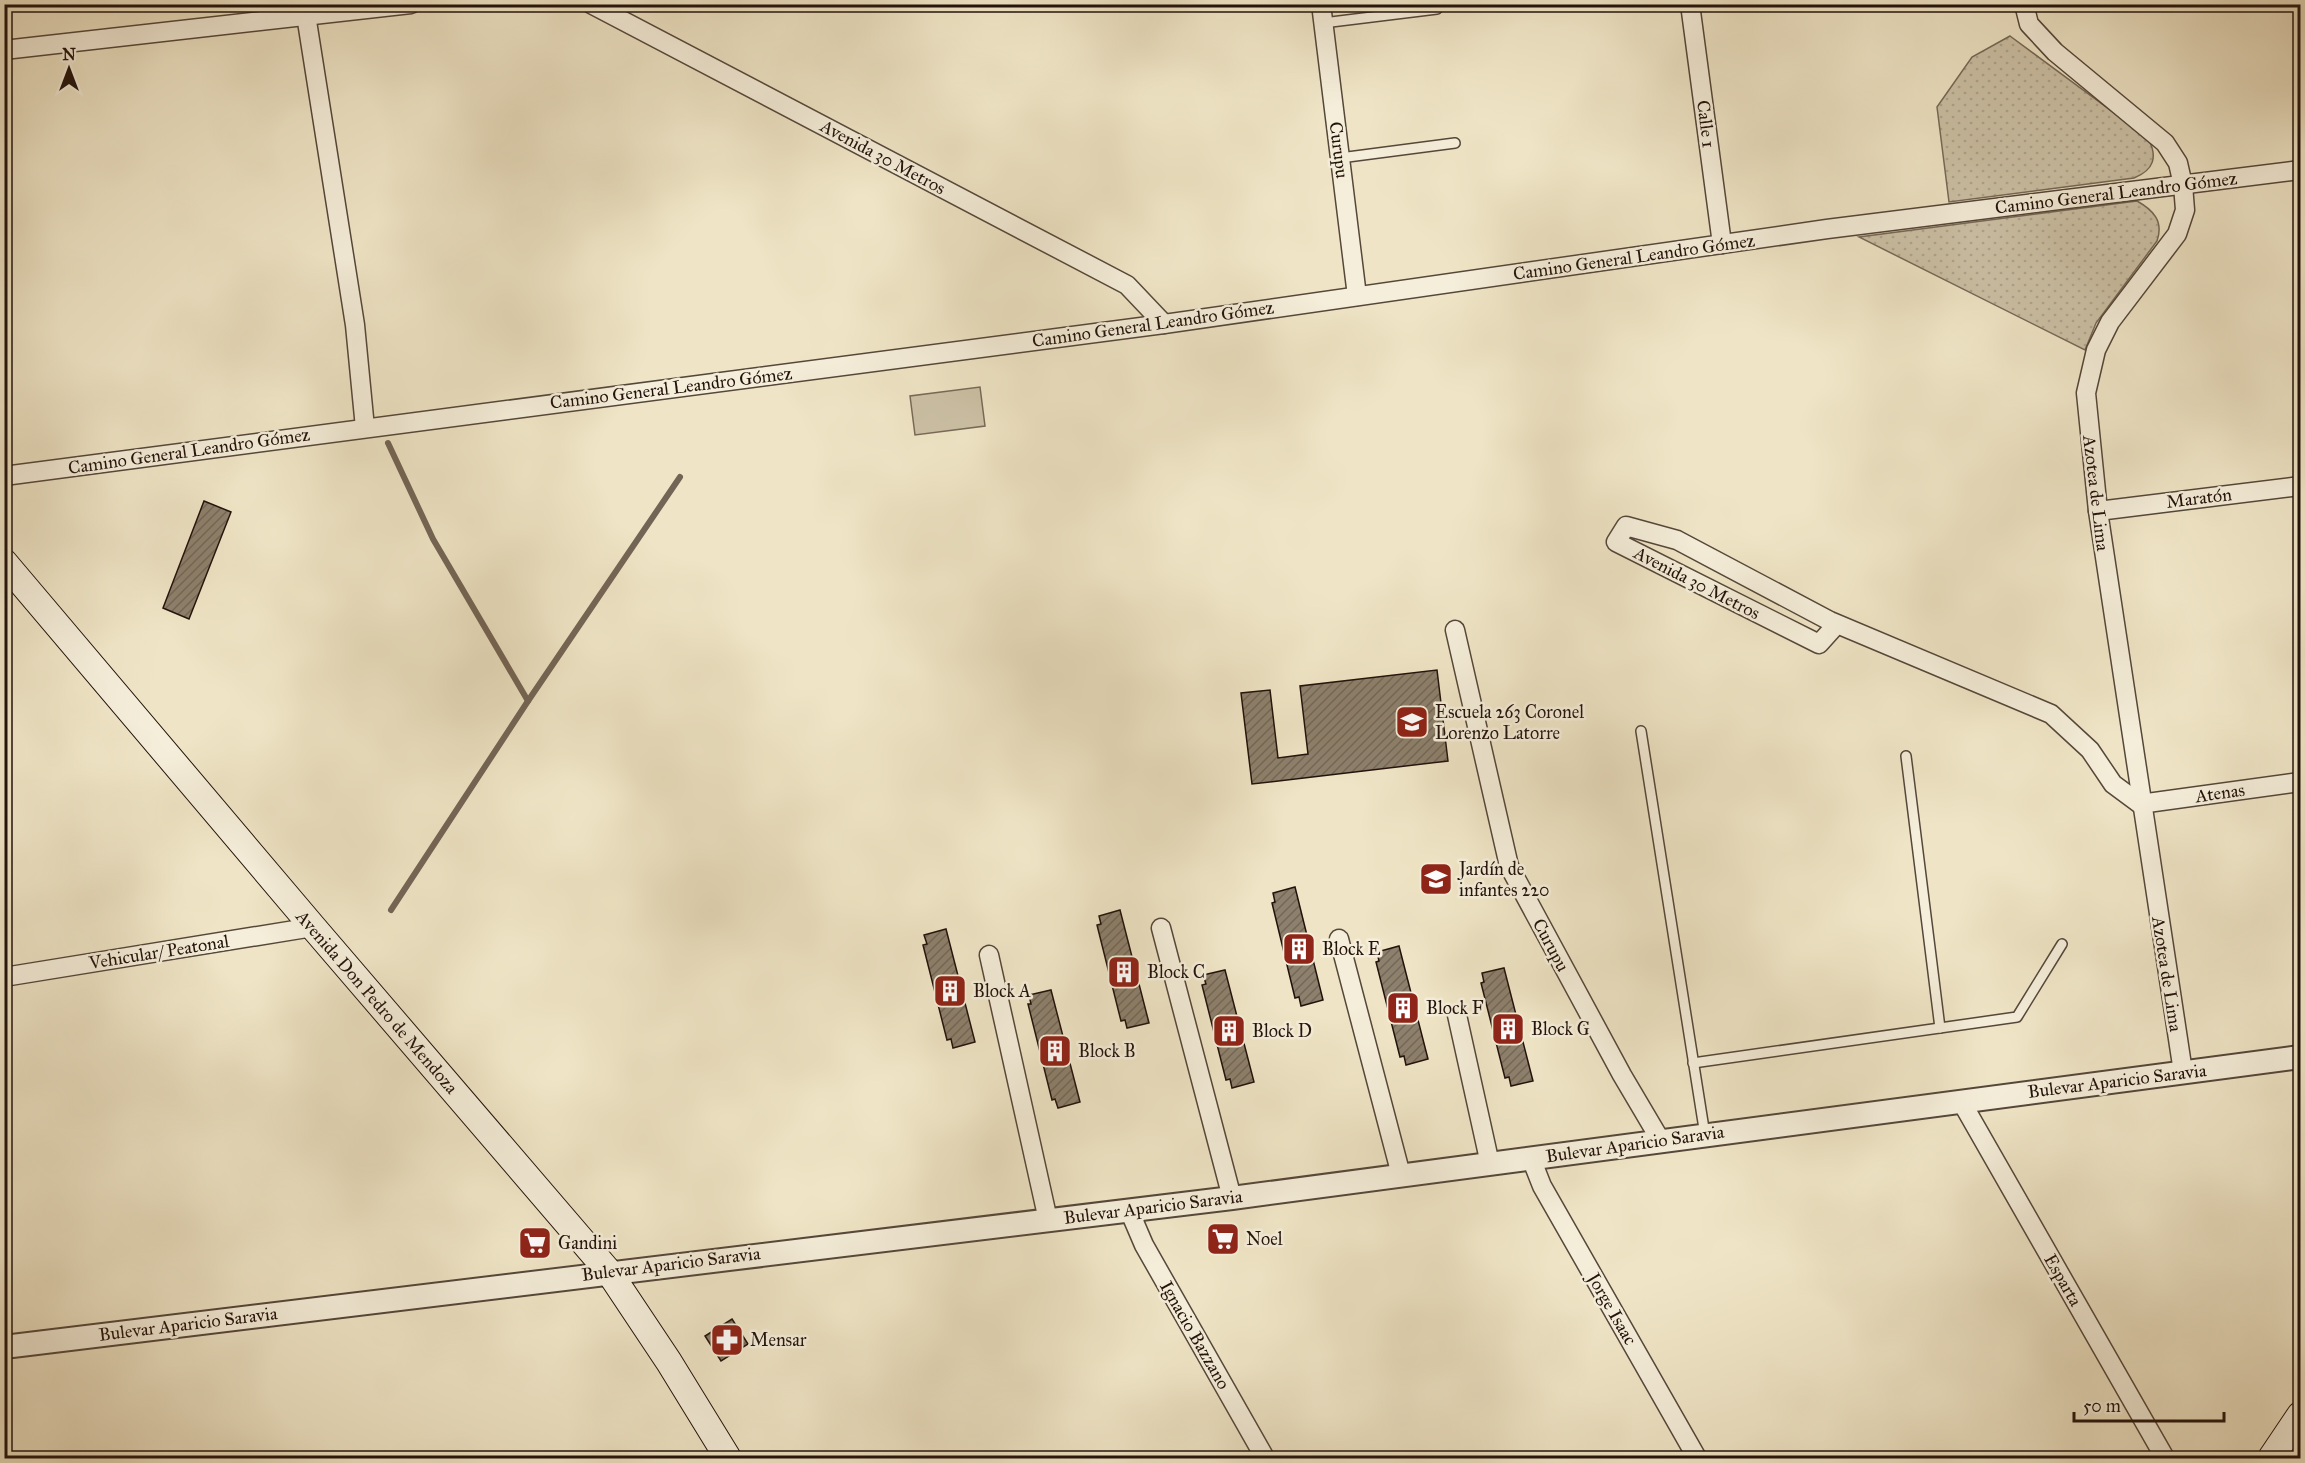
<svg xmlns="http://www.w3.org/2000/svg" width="2305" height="1463" font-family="'IM FELL Great Primer',serif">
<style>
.grass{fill:url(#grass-dots);stroke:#776a58;stroke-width:1.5}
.park{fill:#ccc1a6;stroke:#776a58;stroke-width:1.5}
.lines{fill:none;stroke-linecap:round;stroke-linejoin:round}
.stream{stroke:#736555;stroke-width:6}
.building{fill:url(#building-hatch);stroke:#22120b;stroke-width:1.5}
.service-casing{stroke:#55473a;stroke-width:12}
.minor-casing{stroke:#55473a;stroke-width:21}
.tertiary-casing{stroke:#55473a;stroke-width:26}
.secondary-casing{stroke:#22120b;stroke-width:28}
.service{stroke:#f5eeda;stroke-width:9}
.minor{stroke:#f5eeda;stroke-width:18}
.tertiary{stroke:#f5eeda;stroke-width:22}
.secondary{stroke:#f5eeda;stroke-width:26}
.labels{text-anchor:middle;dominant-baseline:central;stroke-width:5;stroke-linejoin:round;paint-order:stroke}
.street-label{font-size:18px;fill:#22120b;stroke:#f5eeda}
.poi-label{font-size:18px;fill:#22120b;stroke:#f5eeda;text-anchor:start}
</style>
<defs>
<pattern id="grass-dots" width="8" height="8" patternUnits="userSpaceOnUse" patternTransform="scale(1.5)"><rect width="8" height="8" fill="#ccc1a6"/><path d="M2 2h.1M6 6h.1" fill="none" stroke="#afa58e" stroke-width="1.8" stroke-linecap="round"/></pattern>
<pattern id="building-hatch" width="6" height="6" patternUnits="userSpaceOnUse" patternTransform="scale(1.5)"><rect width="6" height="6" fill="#8d806c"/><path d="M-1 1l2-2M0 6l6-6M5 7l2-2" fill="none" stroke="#736757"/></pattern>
</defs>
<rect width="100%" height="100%" fill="#efe5c6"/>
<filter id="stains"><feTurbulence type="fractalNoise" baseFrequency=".00333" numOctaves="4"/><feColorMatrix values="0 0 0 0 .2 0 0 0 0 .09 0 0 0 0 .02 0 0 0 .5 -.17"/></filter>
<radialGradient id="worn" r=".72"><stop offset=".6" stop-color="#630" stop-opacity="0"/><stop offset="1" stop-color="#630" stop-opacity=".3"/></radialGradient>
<g class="grass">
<path d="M2010,36l138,102c10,19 6,32 -14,40l-185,24 -12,-95 35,-50z"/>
<path d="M2137,201c16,9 27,20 20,40l-61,82 -11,27 -226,-113z"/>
</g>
<polygon class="park" points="980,387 985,426 915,435 910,396"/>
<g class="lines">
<g class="stream">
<polyline points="388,443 433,539 528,701"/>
<polyline points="391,910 528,701 680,477"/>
</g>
</g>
<g class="building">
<polygon points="204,501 231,512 189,619 163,608"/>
<polygon points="1437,670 1448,761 1252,784 1241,693 1270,690 1278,758 1308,754 1300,686"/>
<polygon points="1295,887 1323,1000 1301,1006 1299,997 1295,998 1272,903 1275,902 1273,893"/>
<polygon points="1120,910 1149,1023 1127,1028 1125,1020 1121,1021 1097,925 1101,924 1099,916"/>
<polygon points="946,929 975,1042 953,1048 951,1039 947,1040 923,945 927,944 924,935"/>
<polygon points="1399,946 1428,1059 1406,1065 1404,1056 1400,1057 1376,962 1379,961 1377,952"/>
<polygon points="1504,968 1533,1081 1511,1086 1509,1077 1505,1078 1481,983 1484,982 1482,973"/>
<polygon points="1225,970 1254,1082 1232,1088 1230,1079 1226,1080 1202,985 1206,984 1203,975"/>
<polygon points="1051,990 1080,1102 1058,1108 1055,1099 1052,1100 1028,1004 1031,1004 1029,995"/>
<polygon points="732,1319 748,1344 721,1361 705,1336"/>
</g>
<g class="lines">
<defs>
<g id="service">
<polyline points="1323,23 1437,9"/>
<polyline points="1340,158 1455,143"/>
<polyline points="1641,731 1705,1135"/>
<polyline points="1906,756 1940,1028"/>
<polyline points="1693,1063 2017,1017 2062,944"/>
</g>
<g id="minor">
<polyline points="591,4 1127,285 1164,324"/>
<polyline points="1321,4 1357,296"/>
<polyline points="1690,4 1722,244"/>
<polyline points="2024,4 2029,24 2055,52 2165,143 2178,163 2183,185 2185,210 2177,234 2110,322 2096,350 2086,393 2098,511 2183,1072"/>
<polyline points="306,15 355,325 365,428"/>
<polyline points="4,50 411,4"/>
<polyline points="4,476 1164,324 1827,229 2300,170"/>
<polyline points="2098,511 2300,486"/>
<polyline points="1837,624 1819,644 1616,542 1626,526 1677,540 1830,621 2051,714 2090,750 2113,784 2140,804 2300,782"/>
<polyline points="1455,630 1509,866 1622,1075 1661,1141"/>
<polyline points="1161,928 1232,1198"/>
<polyline points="1339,939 1401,1175"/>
<polyline points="989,955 1048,1220"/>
<polyline points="4,977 313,927"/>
<polyline points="1457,1015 1490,1164"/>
<polyline points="1961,1101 2165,1458"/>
<polyline points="1531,1158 1542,1186 1697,1458"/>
<polyline points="1129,1210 1144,1245 1265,1458"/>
</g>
<polyline id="tertiary" points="4,1347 1232,1198 2300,1057"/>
<g id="secondary">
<polyline points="4,562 313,927 609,1272 669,1362 728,1458"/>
<polyline points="2271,1458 2300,1415"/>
</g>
</defs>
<use href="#service" class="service-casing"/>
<use href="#minor" class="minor-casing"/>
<use href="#tertiary" class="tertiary-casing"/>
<use href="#secondary" class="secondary-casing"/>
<use href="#service" class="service"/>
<use href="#minor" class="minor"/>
<use href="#tertiary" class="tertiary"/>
<use href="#secondary" class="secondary"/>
</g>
<defs>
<symbol id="school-square" viewBox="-11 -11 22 22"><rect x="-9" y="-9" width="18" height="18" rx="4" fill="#8f2418" stroke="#f5eeda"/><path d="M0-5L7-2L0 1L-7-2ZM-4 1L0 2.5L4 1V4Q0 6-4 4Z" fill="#fff"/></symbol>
<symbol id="building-square" viewBox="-11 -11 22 22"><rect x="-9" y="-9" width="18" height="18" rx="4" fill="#8f2418" stroke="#f5eeda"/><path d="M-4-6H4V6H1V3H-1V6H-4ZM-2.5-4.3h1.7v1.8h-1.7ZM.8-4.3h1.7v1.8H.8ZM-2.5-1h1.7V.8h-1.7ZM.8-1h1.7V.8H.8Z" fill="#fff"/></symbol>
<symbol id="supermarket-square" viewBox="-11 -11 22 22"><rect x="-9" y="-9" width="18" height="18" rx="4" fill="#8f2418" stroke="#f5eeda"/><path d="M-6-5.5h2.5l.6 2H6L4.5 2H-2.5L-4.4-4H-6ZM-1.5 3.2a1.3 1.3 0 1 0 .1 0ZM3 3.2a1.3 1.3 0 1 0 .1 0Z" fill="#fff"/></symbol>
<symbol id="pharmacy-square" viewBox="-11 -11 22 22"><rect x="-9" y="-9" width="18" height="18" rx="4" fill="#8f2418" stroke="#f5eeda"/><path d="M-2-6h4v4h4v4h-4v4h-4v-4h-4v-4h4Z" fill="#fff"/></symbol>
</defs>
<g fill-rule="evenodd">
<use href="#school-square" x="1393" y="703" width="38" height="38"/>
<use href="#school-square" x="1417" y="860" width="38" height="38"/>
<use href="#building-square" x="1280" y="930" width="38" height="38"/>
<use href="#building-square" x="1105" y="953" width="38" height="38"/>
<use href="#building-square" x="931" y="972" width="38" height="38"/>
<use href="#building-square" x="1384" y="989" width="38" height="38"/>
<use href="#building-square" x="1489" y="1010" width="38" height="38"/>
<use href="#building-square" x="1210" y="1012" width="38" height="38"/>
<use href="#building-square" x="1036" y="1032" width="38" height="38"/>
<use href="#supermarket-square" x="1204" y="1220" width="38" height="38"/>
<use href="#supermarket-square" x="516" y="1224" width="38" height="38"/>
<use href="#pharmacy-square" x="708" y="1321" width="38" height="38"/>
</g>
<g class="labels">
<g class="street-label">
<text transform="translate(1706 124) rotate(83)">Calle 1</text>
<text transform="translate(1339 150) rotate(83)">Curupu</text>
<text transform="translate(883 157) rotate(28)">Avenida 30 Metros</text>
<text transform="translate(2116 193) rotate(-7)">Camino General Leandro Gómez</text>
<text transform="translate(1634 257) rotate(-8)">Camino General Leandro Gómez</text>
<text transform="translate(1153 324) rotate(-8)">Camino General Leandro Gómez</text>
<text transform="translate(671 388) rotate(-7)">Camino General Leandro Gómez</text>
<text transform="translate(189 451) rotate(-8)">Camino General Leandro Gómez</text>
<text transform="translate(2096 493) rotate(83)">Azotea de Lima</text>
<text transform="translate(2199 498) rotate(-7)">Maratón</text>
<text transform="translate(1697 583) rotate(27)">Avenida 30 Metros</text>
<text transform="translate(2220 793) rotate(-8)">Atenas</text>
<text transform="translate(1551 945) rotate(62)">Curupu</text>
<text transform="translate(159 952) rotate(-9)">Vehicular/ Peatonal</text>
<text transform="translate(2167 974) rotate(81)">Azotea de Lima</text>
<text transform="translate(377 1002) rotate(49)">Avenida Don Pedro de Mendoza</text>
<text transform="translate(2117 1081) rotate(-7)">Bulevar Aparicio Saravia</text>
<text transform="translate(1635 1144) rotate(-8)">Bulevar Aparicio Saravia</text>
<text transform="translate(1153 1207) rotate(-7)">Bulevar Aparicio Saravia</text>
<text transform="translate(671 1264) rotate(-7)">Bulevar Aparicio Saravia</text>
<text transform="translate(2063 1280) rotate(60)">Esparta</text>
<text transform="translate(1612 1309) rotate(60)">Jorge Isaac</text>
<text transform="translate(188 1324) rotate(-7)">Bulevar Aparicio Saravia</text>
<text transform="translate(1195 1335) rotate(60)">Ignacio Bazzano</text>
</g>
<g class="poi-label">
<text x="1435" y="712">Escuela 263 Coronel<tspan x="1435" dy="21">Lorenzo Latorre</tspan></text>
<text x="1459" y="869">Jardín de<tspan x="1459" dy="21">infantes 220</tspan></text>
<text x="1322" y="949">Block E</text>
<text x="1147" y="972">Block C</text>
<text x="973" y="991">Block A</text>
<text x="1426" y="1008">Block F</text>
<text x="1531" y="1029">Block G</text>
<text x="1252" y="1031">Block D</text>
<text x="1078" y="1051">Block B</text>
<text x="1246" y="1239">Noel</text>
<text x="558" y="1243">Gandini</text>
<text x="750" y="1340">Mensar</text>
</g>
</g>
<rect width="2305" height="1463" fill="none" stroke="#efe5c6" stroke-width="24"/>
<rect x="6" y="6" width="2293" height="1451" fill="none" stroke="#22120b" stroke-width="3"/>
<rect x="12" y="12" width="2281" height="1439" fill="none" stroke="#22120b" stroke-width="1.5"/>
<g transform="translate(69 69)" stroke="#f5eeda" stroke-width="4.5" paint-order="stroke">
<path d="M0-4.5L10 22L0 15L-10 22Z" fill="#22120b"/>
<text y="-9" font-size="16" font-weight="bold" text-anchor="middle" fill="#22120b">N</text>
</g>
<path d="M2074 1412v9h150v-9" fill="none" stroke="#22120b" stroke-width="3"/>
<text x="2083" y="1412" font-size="18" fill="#22120b" stroke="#f5eeda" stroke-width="4.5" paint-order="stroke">50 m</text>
<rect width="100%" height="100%" filter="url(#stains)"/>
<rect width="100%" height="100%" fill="url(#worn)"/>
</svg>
